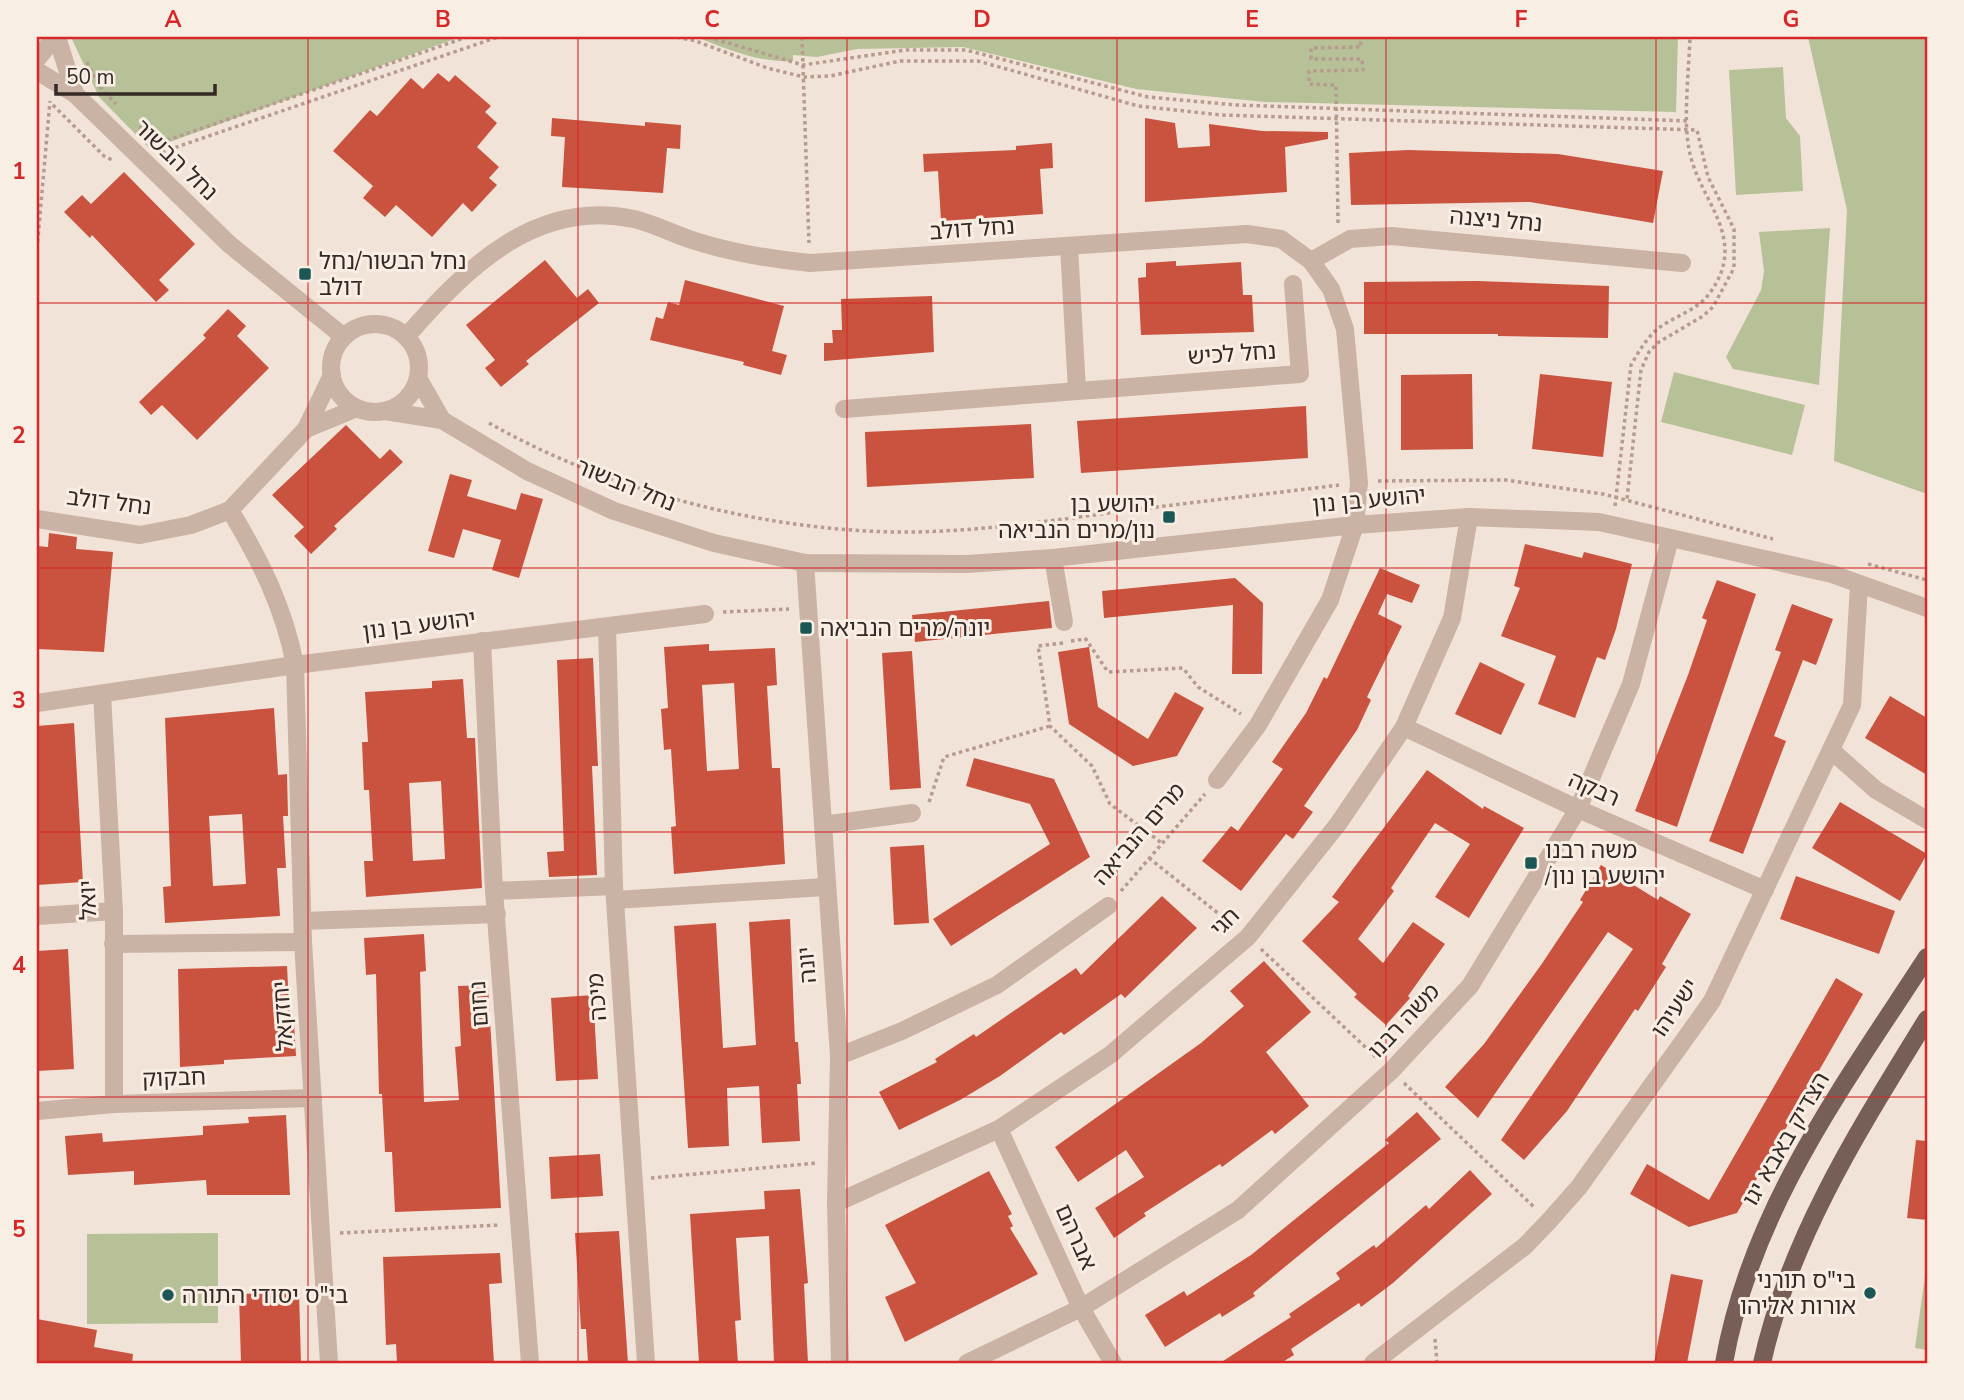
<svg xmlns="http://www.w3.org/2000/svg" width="1964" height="1400" font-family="'Nunito Sans','Noto Sans Hebrew',sans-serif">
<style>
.green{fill:#b7c198}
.building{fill:#c9533f;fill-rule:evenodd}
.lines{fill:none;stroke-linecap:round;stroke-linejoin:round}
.path{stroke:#b69b8e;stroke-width:3.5;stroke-dasharray:3.5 3.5;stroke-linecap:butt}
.minor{stroke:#cab2a4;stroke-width:18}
.major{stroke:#775e56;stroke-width:18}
.grid{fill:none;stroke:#d62828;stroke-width:2;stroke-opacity:0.55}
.poi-dot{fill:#1b5755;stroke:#f9eee4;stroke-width:2.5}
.labels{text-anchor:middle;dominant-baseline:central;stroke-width:6;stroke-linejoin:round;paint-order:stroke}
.street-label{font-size:23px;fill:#352926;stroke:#f9eee4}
.poi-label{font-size:23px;fill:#352926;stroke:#f9eee4;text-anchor:start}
.neatline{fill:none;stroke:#d62828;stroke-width:2.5}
.grid-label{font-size:23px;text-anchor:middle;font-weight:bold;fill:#d62828}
</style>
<rect width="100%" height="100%" fill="#f2e3d8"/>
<g class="green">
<polygon points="71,37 460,37 150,149 99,97"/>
<path d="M696,37h982l-2,75 -411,-10 -129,-13 -173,-42 -106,2 -40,8 -24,-2v6c-34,2 -66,-12 -97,-24z"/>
<polygon points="1808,37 1927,37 1927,494 1834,461 1847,210"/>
<polygon points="1783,67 1786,118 1800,136 1803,191 1736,195 1729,70"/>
<polygon points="1830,228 1819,385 1733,369 1726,357 1761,290 1764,271 1759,232"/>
<polygon points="1674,372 1805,405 1792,455 1661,422"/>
<polygon points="218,1233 218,1323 87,1324 87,1234"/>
<polygon points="1927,1261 1927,1350 1915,1348"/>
</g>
<g class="building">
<polygon points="438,73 449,82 455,75 491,106 485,112 497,123 477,147 499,167 489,178 497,185 472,212 463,203 432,237 396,205 385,217 363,198 373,186 333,151 370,110 377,116 411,78 423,89"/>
<polygon points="552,118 645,126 645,122 681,125 680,149 667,148 663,193 562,187 565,137 551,136"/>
<polygon points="1145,118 1175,123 1178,148 1210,146 1209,124 1262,131 1328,132 1328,139 1285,147 1287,192 1145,202"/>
<polygon points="1052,143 1053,168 1040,169 1043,214 941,221 938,171 924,172 923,154 1016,150 1016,146"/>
<polygon points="1408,150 1558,154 1663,171 1653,223 1530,202 1351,205 1349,153"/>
<polygon points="124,172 195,244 159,280 169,290 156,302 92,235 90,238 64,212 82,195 91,204"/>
<polygon points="545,260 577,298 588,289 599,303 526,361 529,364 501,387 485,368 495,360 466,325"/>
<polygon points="1176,261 1176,266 1241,262 1243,295 1252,295 1254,332 1141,335 1138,278 1146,277 1146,263"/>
<polygon points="685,280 784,306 772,351 787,355 781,375 743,365 744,362 650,340 656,317 663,319 668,302 679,305"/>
<polygon points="1477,281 1609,286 1608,338 1498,336 1498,334 1364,334 1364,282"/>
<polygon points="932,296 934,352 824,361 824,343 833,343 832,330 842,330 841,299"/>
<polygon points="228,309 246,326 237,336 269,368 197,440 162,405 151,415 139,402 206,338 203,335"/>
<polygon points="1472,374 1473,449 1401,450 1401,375"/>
<polygon points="1540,374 1612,382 1603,457 1532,449"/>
<polygon points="1306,406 1308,458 1081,473 1077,421"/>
<polygon points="1031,424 1034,478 867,487 865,432"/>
<polygon points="346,425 380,459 390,449 403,462 334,526 337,529 311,554 294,536 304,527 272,495"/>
<polygon points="450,474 472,480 467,496 516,510 521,493 543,499 519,578 492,570 501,540 463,529 454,558 428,551"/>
<polygon points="49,533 77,537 76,549 113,552 104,652 37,649 37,546 48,547"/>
<polygon points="1525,544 1582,558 1584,552 1632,564 1616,629 1605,660 1597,657 1575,718 1538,704 1556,656 1501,636 1520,588 1514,586"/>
<polygon points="1380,568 1420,585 1412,603 1387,594 1378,614 1402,626 1367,697 1371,700 1357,730 1304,806 1313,812 1293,839 1286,834 1241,891 1202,861 1231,826 1238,831 1283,769 1272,762 1306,713 1324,677 1327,679"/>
<polygon points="1235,578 1263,603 1262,674 1232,674 1233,605 1104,618 1102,591"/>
<polygon points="1717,580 1756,594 1677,827 1635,811 1688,675 1707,620 1702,618"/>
<polygon points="1049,601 1052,628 915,642 912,615"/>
<polygon points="1792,604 1833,619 1816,665 1803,660 1774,736 1786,741 1743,854 1709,841 1781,652 1775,650"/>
<path d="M709,644v7l66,-3 2,37 -10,1 5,82h8l5,96 -111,10 -3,-47 5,-1 -5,-77 -7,1 -3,-41 7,-1 -4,-61zM734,683l5,86 -32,2 -5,-86z"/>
<polygon points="1089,647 1098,707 1148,739 1175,692 1204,708 1177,756 1133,766 1069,724 1058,652"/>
<polygon points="912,651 921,788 890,790 882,653"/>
<polygon points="593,658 598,766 592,766 597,875 549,877 547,852 564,851 557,660"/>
<polygon points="1480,662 1525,684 1501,735 1455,714"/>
<path d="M463,679l4,59h8l7,150 -116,9 -2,-36h9l-4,-71h-5l-2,-48h6l-3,-50 67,-4v-7zM441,781l4,78 -32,2 -4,-78z"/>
<polygon points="1890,696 1927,718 1927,775 1865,738"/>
<path d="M274,708l4,67 9,-1 1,42h-5l3,52h-9l3,48 -115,7 -2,-36 8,-1 -6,-168zM242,814l4,70 -33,2 -4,-70z"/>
<polygon points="74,723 83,882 37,885 37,726"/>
<polygon points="974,758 1054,779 1090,857 951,946 933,919 1050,844 1030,804 966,786"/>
<polygon points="1427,770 1483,809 1484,806 1524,828 1469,918 1435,897 1470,844 1435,823 1391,888 1394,891 1358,939 1383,963 1413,922 1445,944 1408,996 1410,998 1386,1025 1354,997 1357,994 1302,941 1339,902 1332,897"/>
<polygon points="1840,802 1927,854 1900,901 1812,848"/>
<polygon points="924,845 929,923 894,925 890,847"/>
<polygon points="1601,865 1658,900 1660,896 1691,914 1662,964 1666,967 1638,1011 1635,1009 1567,1111 1524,1160 1501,1140 1633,949 1608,932 1478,1118 1445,1087 1484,1044 1541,965 1583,902 1580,900"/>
<polygon points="1796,876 1895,911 1879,954 1780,919"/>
<polygon points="1162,896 1197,928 1125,998 1121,994 1064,1035 1061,1032 1000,1076 960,1100 899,1130 879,1092 937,1062 935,1059 974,1034 976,1037 1076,968 1081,975"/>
<polygon points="790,919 795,1042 798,1042 801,1084 797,1084 800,1141 762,1143 759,1086 727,1088 729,1146 688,1148 674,926 716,923 723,1048 756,1045 749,922"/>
<polygon points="424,934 426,971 420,972 424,1102 459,1100 455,1047 461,1046 458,986 488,985 501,1208 395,1212 392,1152 385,1152 382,1094 379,1094 376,974 366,975 364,938"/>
<polygon points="68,949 74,1069 37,1071 37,951"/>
<polygon points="1264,961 1311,1012 1266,1052 1309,1106 1275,1134 1272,1130 1222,1167 1220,1164 1144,1213 1146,1216 1114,1238 1095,1208 1144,1177 1126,1150 1078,1182 1055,1147 1201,1043 1244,1006 1230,991"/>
<polygon points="287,966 290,1024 294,1023 296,1056 224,1060 224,1064 180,1067 178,969"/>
<polygon points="1836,978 1863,994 1737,1213 1689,1227 1630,1194 1647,1164 1709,1200"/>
<polygon points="593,995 598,1079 556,1081 551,998"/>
<polygon points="1417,1112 1441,1139 1253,1293 1255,1296 1222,1317 1220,1313 1165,1347 1145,1315 1184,1291 1187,1296 1251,1255 1389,1143 1385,1140"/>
<polygon points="286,1115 290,1195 207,1195 206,1180 134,1185 134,1171 68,1175 65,1136 102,1133 103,1142 203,1135 203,1126 249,1123 248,1117"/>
<polygon points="1916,1140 1927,1141 1927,1220 1907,1218"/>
<polygon points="600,1154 603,1196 551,1199 549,1157"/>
<polygon points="1470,1170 1492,1194 1393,1283 1361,1307 1359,1303 1291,1349 1294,1355 1281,1363 1220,1363 1291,1317 1289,1314 1340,1279 1336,1273 1374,1245 1376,1248 1426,1205 1429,1209"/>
<polygon points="989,1171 1012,1214 1008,1216 1013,1226 1010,1228 1038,1274 905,1342 885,1297 916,1283 885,1225"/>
<polygon points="800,1189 808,1283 804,1284 808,1363 774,1363 769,1236 736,1238 741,1320 735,1321 738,1363 699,1363 690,1214 765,1209 764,1191"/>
<polygon points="619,1231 628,1363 588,1363 586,1329 581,1329 575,1233"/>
<polygon points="500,1253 502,1283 489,1284 494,1363 397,1363 396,1344 386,1345 383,1257"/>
<polygon points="1671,1274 1703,1280 1687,1363 1654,1363"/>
<polygon points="299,1292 301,1363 241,1363 239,1294"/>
<polygon points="37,1319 97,1330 94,1347 133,1354 132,1363 37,1363"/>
</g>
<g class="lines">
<g class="path">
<polyline points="677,37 696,41 767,68 804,77 830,76 900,61 978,61 1138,106 1221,115 1697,130 1708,177 1734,229 1734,268 1713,307 1703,316 1659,342 1649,352 1641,370 1627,499"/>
<polyline points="708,37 803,65 906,50 966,50 1148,97 1236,105 1688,121"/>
<polyline points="802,37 809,243"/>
<polyline points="87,62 100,87 116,104"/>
<polyline points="53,105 104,156 114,161"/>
<polyline points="139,127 175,148"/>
<polyline points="155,148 168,140 467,37"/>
<polyline points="162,152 498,37"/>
<polyline points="1338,223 1336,85 1309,84 1309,71 1363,70 1362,59 1311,59 1311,48 1361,47 1360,37"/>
<polyline points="37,249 50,101"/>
<path d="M489,423c118,67 267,106 404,109 77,1 155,-11 231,-21 72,-9 143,-17 215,-26"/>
<polyline points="1378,481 1506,480 1603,494 1773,539"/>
<path d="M1615,506l16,-141c8,-14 16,-28 29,-38 16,-11 37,-17 49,-33 42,-56 -11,-93 -20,-145 -6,-30 0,-79 1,-112"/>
<polyline points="1868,564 1927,580"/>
<polyline points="723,612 789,609"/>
<polyline points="1085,638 1108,672 1183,668 1198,687 1241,714"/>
<polyline points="1071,641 1086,639"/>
<polyline points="1063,643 1038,646 1050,726 1092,766 1110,804 1163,844"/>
<polyline points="929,802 944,757 1050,726"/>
<polyline points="1149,858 1234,926"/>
<polyline points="1121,891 1205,794"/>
<polyline points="1261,949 1378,1059"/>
<polyline points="1404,1083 1535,1208"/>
<polyline points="651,1178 817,1163"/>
<polyline points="340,1233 500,1225"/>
<polyline points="1435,1339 1437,1363"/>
</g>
<g class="minor">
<polyline points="57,37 75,94"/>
<polyline points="37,59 55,37"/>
<polyline points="37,71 75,94 229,244 344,337"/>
<polyline points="1069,247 1077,390"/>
<polyline points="1311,261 1350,239 1391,236 1682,263"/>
<circle cx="375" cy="368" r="44"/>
<path d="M406,337c60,-69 130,-139 228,-118 21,5 41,16 61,22 38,12 75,18 115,22l437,-29 34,5 30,22 20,28 14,40 14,154 -4,42 -25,75 -72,125 -41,55"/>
<polyline points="418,378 442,420"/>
<polyline points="844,409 1300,374 1293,284"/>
<polyline points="385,411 442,420 527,471 614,511 714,543 805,563 968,564 1053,558 1355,525 1469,517 1599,522 1832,574 1927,608"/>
<polyline points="306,429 357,408"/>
<path d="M230,510c30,50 54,97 65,155l8,277 26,421"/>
<polyline points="37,519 140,535 191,525 230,510 306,429 332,375"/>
<polyline points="1053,558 1064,622"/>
<polyline points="805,563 839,1056 836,1203 840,1363"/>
<polyline points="607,627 614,886 646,1363"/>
<polyline points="482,641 494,891 530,1363"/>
<polyline points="102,694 114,911 114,1104"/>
<polyline points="37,703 295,665 705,614"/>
<polyline points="1404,727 1578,809 1765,890"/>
<polyline points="1832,751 1876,790 1927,820"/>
<polyline points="823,825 912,813"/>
<polyline points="494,891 614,886"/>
<polyline points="615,900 825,887"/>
<polyline points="37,916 114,911"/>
<polyline points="303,921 497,914"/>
<polyline points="113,944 303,942"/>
<polyline points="839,1056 902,1031 997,985 1108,906"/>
<polyline points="37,1111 114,1104 313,1098"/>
<polyline points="999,1129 1081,1308 1113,1363"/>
<polyline points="836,1203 999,1129 1110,1055 1248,937 1338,824 1404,727 1452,618 1469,517"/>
<polyline points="967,1363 1081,1308 1238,1210 1391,1071 1470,986 1578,809 1631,684 1670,539"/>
<polyline points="1373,1363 1525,1246 1549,1221 1579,1187 1712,1001 1852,705 1859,585"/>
</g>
<g class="major">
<path d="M1724,1363c27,-154 120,-278 203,-406"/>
<path d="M1762,1363c28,-126 98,-235 165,-344"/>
</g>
</g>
<path class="grid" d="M308,37v1326M578,37v1326M847,37v1326M1117,37v1326M1386,37v1326M1656,37v1326M37,303h1890M37,568h1890M37,832h1890M37,1097h1890"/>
<g class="poi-dot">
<rect x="298" y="267" width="14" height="14" rx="3.5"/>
<rect x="1162" y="510" width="14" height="14" rx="3.5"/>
<rect x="799" y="621" width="14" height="14" rx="3.5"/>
<rect x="1524" y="856" width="14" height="14" rx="3.5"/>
<circle cx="1870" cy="1293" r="7"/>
<circle cx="168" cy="1295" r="7"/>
</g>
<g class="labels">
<g class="street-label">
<text transform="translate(176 160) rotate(44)">נחל הבשור</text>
<text transform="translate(1496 220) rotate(5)">נחל ניצנה</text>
<text transform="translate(972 229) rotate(-4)">נחל דולב</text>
<text transform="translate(1232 354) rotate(-4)">נחל לכיש</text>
<text transform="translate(626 485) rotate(22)">נחל הבשור</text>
<text transform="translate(1369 500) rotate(-5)">יהושע בן נון</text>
<text transform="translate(109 502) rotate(7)">נחל דולב</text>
<text transform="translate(419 625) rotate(-7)">יהושע בן נון</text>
<text transform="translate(1594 789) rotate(24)">רבקה</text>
<text transform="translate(1139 834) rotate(-49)">מרים הנביאה</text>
<text transform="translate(88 900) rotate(-92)">יואל</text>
<text transform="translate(1225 922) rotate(-45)">חגי</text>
<text transform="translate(807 965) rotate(-95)">יונה</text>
<text transform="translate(597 997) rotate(-94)">מיכה</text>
<text transform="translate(479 1004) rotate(-94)">נחום</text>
<text transform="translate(1675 1008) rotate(-56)">ישעיהו</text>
<text transform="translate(283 1016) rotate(-94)">יחזקאל</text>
<text transform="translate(1404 1021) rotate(-47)">משה רבנו</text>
<text transform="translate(174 1078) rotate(-2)">חבקוק</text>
<text transform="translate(1786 1139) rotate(-60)">הצדיק באבא יגו</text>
<text transform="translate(1076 1237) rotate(66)">אברהם</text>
</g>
<g class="poi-label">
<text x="319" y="261">נחל הבשור/נחל<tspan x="319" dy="26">דולב</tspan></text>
<text x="1155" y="504" text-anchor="end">יהושע בן<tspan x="1155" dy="26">נון/מרים הנביאה</tspan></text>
<text x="820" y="628">יונה/מרים הנביאה</text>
<text x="1545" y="850">משה רבנו<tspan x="1545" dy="26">/יהושע בן נון</tspan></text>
<text x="1856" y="1280" text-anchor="end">בי"ס תורני<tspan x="1856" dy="26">אורות אליהו</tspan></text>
<text x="182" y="1295">בי"ס יסודי התורה</text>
</g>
</g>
<rect width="1964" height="1400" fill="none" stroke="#f9eee4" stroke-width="77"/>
<path d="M56 84v10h159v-10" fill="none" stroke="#352926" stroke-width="3.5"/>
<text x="66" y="84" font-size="21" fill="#352926" stroke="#f9eee4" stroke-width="5" paint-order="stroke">50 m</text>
<rect x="38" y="38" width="1888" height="1324" class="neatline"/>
<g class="grid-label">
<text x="173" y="27">A</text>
<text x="443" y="27">B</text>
<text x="712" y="27">C</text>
<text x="982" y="27">D</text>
<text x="1252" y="27">E</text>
<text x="1521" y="27">F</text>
<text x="1791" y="27">G</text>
<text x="19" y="179">1</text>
<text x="19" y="443">2</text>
<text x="19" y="708">3</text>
<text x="19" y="973">4</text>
<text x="19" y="1237">5</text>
</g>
</svg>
